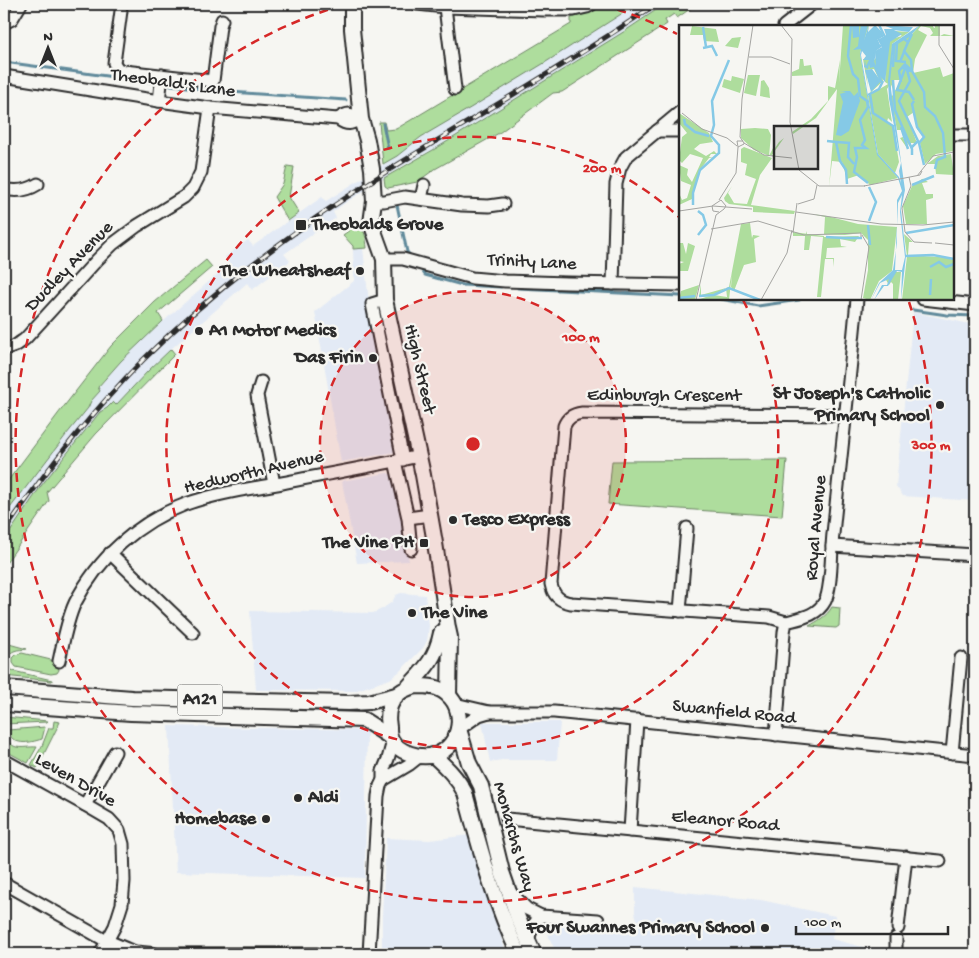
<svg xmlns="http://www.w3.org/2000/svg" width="979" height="958" font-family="'Gochi Hand',sans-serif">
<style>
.built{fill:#e3eaf5}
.green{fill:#aedd9d;stroke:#6c8464}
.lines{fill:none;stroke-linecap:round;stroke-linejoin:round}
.stream{stroke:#618a9b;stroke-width:3}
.minor-casing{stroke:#2b2b2b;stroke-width:15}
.major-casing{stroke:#2b2b2b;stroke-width:18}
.minor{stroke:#f6f6f2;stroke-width:11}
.major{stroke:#f6f6f2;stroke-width:14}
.rail-casing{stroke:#2b2b2b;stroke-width:5}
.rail{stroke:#f6f6f2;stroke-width:3;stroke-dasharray:9;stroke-linecap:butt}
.ring{fill:none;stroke:#d62828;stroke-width:2.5;stroke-dasharray:9 6}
.poi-dot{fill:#2b2b2b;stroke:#f6f6f2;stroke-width:2}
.labels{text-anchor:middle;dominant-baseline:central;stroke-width:4.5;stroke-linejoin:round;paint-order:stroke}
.shield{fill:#f6f6f2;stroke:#686867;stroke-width:1}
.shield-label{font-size:18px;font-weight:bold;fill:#2b2b2b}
.street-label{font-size:19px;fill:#2b2b2b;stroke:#f6f6f2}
.poi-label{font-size:19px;font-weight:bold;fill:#2b2b2b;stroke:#f6f6f2;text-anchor:end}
.inset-river{fill:none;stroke:#85c9e6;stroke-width:2.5}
.inset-road{fill:none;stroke:#a5a5a2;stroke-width:1}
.view{fill:#2b2b2b;fill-opacity:0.15;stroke:#2b2b2b;stroke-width:2.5}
.inset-edge{fill:none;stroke:#2b2b2b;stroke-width:2.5}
.centre{fill:#d62828;stroke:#f6f6f2;stroke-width:2.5}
.ring-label{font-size:15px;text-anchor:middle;font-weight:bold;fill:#d62828;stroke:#f6f6f2;stroke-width:4.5;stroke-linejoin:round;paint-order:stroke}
</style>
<rect width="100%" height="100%" fill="#f6f6f2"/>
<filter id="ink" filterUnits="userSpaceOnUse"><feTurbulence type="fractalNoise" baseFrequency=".02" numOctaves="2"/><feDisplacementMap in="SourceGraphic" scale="10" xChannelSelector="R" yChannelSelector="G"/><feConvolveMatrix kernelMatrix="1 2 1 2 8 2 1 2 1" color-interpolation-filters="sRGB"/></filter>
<g filter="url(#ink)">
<g class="built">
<polygon points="637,4 665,4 625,31 440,146 403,166 345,203 333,212 336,218 284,254 290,261 252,290 247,283 171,349 148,371 116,405 100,412 41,486 4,541 4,516 66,435 88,408 91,401 100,391 98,388 121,361 142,340 229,264 225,257 248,240 253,246 322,197 326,201 397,156 421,137 546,62"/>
<polygon points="363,248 368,294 377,346 396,447 395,452 341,462 315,312 354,281 353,249"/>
<polygon points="913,312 975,325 975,501 903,496 896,486"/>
<polygon points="387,473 391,474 393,476 409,561 357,563 342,481"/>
<polygon points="401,593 425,595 429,626 427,641 423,648 399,672 390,679 354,691 256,690 250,611 373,613 382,609 392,602 396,595"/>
<polygon points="482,722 560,722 557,760 502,760 490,762"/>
<polygon points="169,726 367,730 365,878 176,872"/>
<polygon points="470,835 475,848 503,944 508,954 382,954 382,916 386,838 429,840"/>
<polygon points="635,887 761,900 835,916 832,939 889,954 557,954 545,929 547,924 550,922 619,927 628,932 639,926 635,913"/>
</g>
<g class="green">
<polygon points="602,4 637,4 546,62 472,107 421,137 397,156 383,164 379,122 384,122 386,130 396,129 571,24 571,18 589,12"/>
<polygon points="665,4 697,4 677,18 674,14 665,20 667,24 562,92 553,93 499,133 435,169 417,182 388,188 385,186 384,178 440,146 625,31"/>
<polygon points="287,166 294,167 289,197 299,213 288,221 274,197 283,184"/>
<path d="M355,226c11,1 11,13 12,22l-14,1v-3l-10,-11z"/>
<polygon points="206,260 212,267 158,313 163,321 121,361 98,387 100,391 91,401 88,408 66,435 4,516 4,482 7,482 58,414 111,346 155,302"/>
<polygon points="171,349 175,354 96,434 47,492 49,501 4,566 4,541 41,486 100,412 107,408 113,402 116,405 148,371"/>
<polygon points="787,460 782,516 608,504 612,461"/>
<path d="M832,607l8,1 -1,18 -3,2 -27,-2c9,-5 18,-10 23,-19z"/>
<path d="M9,644l18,5c-4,1 -9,0 -13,2 -9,4 -7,14 -1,20l39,9v1l-48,-5v-14z"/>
<polygon points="22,653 55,661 58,664 59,670 57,673 51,674 16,667 13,663 13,658 16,655"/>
<polygon points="4,717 48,721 47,722 4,724"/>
<polygon points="54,721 60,722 37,768 31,765 42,746 49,728 53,728"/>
<path d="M45,727l-3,12c-13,4 -30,8 -34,-9z"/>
<path d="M4,734c9,19 17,12 33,13l-9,16 -24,-13z"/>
</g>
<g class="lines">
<g class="stream">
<polyline points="4,62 209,90"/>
<polyline points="217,91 346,100"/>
<polyline points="383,124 388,148"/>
<polyline points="397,205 407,252 412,257"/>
<polyline points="420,268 425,275 462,285 501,287"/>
<polyline points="518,288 680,296"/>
<polyline points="721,299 758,306 799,300"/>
<polyline points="913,310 947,315 975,316"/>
</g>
<defs>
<g id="minor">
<polyline points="417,4 445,7 544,10 574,10 587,7 592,4"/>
<polyline points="445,7 455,89"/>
<polyline points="121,11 114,63 118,69 124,71 213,81 220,26 222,20"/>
<polyline points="4,23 12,19 21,4"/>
<polyline points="784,26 812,4"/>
<path d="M4,76l155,25 51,7 128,11c10,7 13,5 23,0"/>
<polyline points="159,101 162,75"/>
<path d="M338,119c10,-7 13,-6 23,0"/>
<polyline points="657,131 680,131"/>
<polyline points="953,135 975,135"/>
<path d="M4,189c12,3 23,2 34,-5"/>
<polyline points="421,199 424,185"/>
<polyline points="374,201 384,201 405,197 462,205 489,206 503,204"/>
<polyline points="384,259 403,259 472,278 505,281 567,283 680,285"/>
<polyline points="613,284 616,184 620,168 626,157 680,112"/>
<polyline points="923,299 975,305"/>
<polyline points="385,300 372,304 403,460"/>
<path d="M4,348c9,1 14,-4 21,-9l72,-79 16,-16 24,-18 47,-29 9,-9 8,-16 9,-64"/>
<polyline points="261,382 257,395 258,401 274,484"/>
<polyline points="395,461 408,518 411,549"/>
<polyline points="408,518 430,515"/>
<polyline points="832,546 975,555"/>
<polyline points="110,553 193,633"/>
<polyline points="680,611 687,528"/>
<path d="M786,622l-17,-5 -198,-14c-12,-2 -18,-8 -20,-19l13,-158c3,-8 9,-12 18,-13l263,2"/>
<path d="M59,661c4,-18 8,-41 16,-58 23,-45 63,-81 111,-99 31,-11 63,-15 96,-21 45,-9 92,-17 137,-27"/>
<polyline points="455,704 489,712 554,712 594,716 975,755"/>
<polyline points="459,729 479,715 489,712"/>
<path d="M776,735l8,-103 2,-10c15,-4 31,-6 39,-21 7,-13 6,-50 8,-67 8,-79 17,-157 24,-235"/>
<polyline points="952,753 961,658"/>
<polyline points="4,760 85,805 109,819 119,830 123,844 124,881 122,904 115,926 100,954"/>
<polyline points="383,780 410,764 420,756"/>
<polyline points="85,805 115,752"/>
<polyline points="507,819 940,861"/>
<polyline points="630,831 637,720"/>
<polyline points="4,883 103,939 127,949 136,952 158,954 317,954"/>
<polyline points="509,891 527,909 541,916 598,920"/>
<polyline points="898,928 906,857"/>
<path d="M528,942c2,-11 5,-18 13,-26"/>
<polyline points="369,954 378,796 380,786 383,780 383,771 388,759 393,741"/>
<polyline points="896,954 896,938"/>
</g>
<g id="major">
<polyline points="352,4 352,29 361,119 367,140 372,169 374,201 371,223 384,259 385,300 423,475 435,543 448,628 450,637 449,696"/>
<path d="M417,686c9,0 18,0 26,5 25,16 19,55 -8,64 -15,4 -37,-2 -44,-16 -2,-4 -2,-8 -2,-12 -4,-21 6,-38 28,-41z"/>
<path d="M408,687c17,-18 28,-29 33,-54l7,-5"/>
<polyline points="4,688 132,698 349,703 369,702 396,695"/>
<polyline points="4,704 131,713 364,720 390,737"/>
<polyline points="459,729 469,763 481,786 502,872 518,918 534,954"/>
<path d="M433,755c13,12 24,22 32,38 15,55 29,110 54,161"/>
</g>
</defs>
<use href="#minor" class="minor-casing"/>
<use href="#major" class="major-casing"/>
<use href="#minor" class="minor"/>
<use href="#major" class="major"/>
<defs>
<path id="rail" d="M4,532c41,-61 87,-119 139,-172 50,-50 106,-95 164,-136 24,-17 49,-33 74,-49 91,-57 186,-110 275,-171"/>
</defs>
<use href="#rail" class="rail-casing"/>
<use href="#rail" class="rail"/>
</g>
</g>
<circle cx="473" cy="444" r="153" fill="#d62828" fill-opacity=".12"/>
<g class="ring">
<circle cx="473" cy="444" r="153"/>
<path d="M743 300A306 306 0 1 1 680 218"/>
<path d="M603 5A458 458 0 0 1 677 34M909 302A458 458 0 1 1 343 5"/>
</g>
<g class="poi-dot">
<rect x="295" y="219" width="12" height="12" rx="2.5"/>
<circle cx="360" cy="271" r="5"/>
<circle cx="199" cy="331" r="5"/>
<circle cx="373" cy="358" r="5"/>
<circle cx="940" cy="405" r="5"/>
<circle cx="453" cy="520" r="5"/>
<rect x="419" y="538" width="10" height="10" rx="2.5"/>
<circle cx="412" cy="613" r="5"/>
<circle cx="298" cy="798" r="5"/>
<circle cx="266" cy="819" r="5"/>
<circle cx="765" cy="928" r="5"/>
</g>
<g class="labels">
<rect class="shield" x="177.5" y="684.5" width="45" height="31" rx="4"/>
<g class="shield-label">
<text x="200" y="700">A121</text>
</g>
<g class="street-label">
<text transform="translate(173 84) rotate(8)">Theobald's Lane</text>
<text transform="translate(532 263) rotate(3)">Trinity Lane</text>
<text transform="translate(70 267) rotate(-46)">Dudley Avenue</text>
<text transform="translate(419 369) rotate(77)">High Street</text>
<text x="664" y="396">Edinburgh Crescent</text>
<text transform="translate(254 473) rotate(-13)">Hedworth Avenue</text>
<text transform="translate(817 528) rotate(-85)">Royal Avenue</text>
<text transform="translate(734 713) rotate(6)">Swanfield Road</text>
<text transform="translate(75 781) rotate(30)">Leven Drive</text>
<text transform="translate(725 822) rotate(5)">Eleanor Road</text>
<text transform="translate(513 837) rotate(74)">Monarchs Way</text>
</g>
<g class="poi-label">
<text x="312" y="225" text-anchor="start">Theobalds Grove</text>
<text x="350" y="271">The Wheatsheaf</text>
<text x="209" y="331" text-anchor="start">A1 Motor Medics</text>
<text x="363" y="358">Das Firin</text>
<text x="930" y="394">St Joseph's Catholic<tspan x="930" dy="22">Primary School</tspan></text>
<text x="463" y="520" text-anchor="start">Tesco Express</text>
<text x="414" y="543">The Vine PH</text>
<text x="422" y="613" text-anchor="start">The Vine</text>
<text x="308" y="798" text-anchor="start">Aldi</text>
<text x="256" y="819">Homebase</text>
<text x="755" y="928">Four Swannes Primary School</text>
</g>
</g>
<g transform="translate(679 25)">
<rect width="275" height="275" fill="#f6f6f2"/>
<path d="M164,0h26l-9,28 17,100 21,25 -28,7 -11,-10 -12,4 -5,-17 -10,-1 -3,26 8,-98 -21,29 -23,16 -1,-2 19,-13 17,-18v-15l7,2 5,-28 -1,23zM241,0h13v2l2,1v-3h5v11l4,-2 10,2h-24l3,-3 -3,-5 -9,-2 -3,4 9,5 -12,24 -2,14 27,-6 3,10 11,-4v78l-18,3 -11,10 -5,-21 4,-6 -7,-8 -3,-17 -7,5 10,26h-6v4l-4,-4v5l-7,-10 3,-1 2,5 -3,-12h-5l-6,-32 10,-18h-8v9l-3,-7 4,-37 18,-11zM13,1l24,3 3,13 -15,-1 -1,-6h-13zM215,6l15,1 -17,12 -1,45 -2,2v-5l-2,3 5,33 -4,-4 -1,4 6,4 6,36 -4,11 -17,-19 -10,-58 20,-12 -3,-2 3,-42 14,-4zM62,12l-3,11 -13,-2 7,-8zM190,31l3,12v-6l6,-6 -2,15 2,1 1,-8h2l2,17 -14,13 10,-15 -5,-10 -8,1 2,18 -5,-29 6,1zM121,34h3l1,7 7,-1 2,10 -21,1v-4l7,-3zM69,50h12l-4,21 -12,-3zM53,51l12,3 -4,14 -18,-6 2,-8 7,2zM85,55l5,8 1,10 -10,-2 1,-15zM0,88l30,20 4,9 -13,2 -6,5 12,7 8,-5 3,3h-6l-2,3 4,1h-4l-10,13 -7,28 -13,6v-12l3,7 5,-2 4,-13 -10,-4 -2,-16 9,4 -1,6 5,7 11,-24 -13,-4 -8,9 -3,-3 3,-23 5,-4 -8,-10zM76,103l13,1 3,6 -2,21 4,-8h2l4,-6 5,-4 -12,17 5,2 -10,-2 -13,-5 -13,-12v-9zM65,122l28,11 -12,17 -9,30 44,6 -1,3 -41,-2v-5l-24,-3 -4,-3 -1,-3 8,-12 -4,7 6,10 13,1 9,-25 -11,-4 2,-11 -6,-2v-13zM272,129l3,21 -18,-1 -1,-10h-8l11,-8zM249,153l-5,1 5,3 -6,1 4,11h7v4l-7,2 1,24h-21l-3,-18 9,-20 10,-7zM133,189l15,2 31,8 39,3 -5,44 -13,10 -9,19 -7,-2 5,-28v-30l-7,-7 -16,2 -39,-1v-3l1,3h17l1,-17zM71,198l2,15 1,-3 7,1 -6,3 2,23 -12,3 -10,26 -3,-4 1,-14 -3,27h-32l12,-4 -10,1 2,-13v11l25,-7 -12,7 13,2 -1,-9 3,-1 12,-63zM114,207l31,4v1l35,-1 -4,6 -15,-3 1,7 6,1 -20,1 -1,10h8l-1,9v-8h-8l-4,38h-4l6,-60 -12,-1 -2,14h-5l1,-14h-12zM225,209l9,8h-4l-1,13 46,3v42h-52l5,-44zM0,218h4l3,11 2,-11 7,3 -7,25h-9v-7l5,-2 -5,-1zM215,247h7l-3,28h-5v-16l-2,-2 -2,3 -3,-5 3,-2 1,3zM20,260l-4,15h-16l2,-9z" fill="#aedd9d"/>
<path d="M173,0h7v11l2,-11h7l-4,15 5,-15 -1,7 7,-7 9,9 -7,4 4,9 -7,3v17l-4,1 -1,-4 -1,5 -4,-2 1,-6 1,5 3,-6h-6l3,-4 -4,-5 -1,4 17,99 21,23 2,6 -2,-12 2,-8 -12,-64 -1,-18 4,-37 28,-19 -8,9 -18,11 -4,37 15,108 -4,20 5,46 -5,44 1,-28 -5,-1 -9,15h-4l-10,14 8,-15h5l2,-6 -9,4 -9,17 8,-17 14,-13 4,-27v-43l5,-9 -4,-13 -21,-23 -17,-101 1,-5 -8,1 5,-4 1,-9 -6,1zM223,170l-2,17 5,45 -3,13h-7l3,-67zM204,0l30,2 -4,5 -15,-2 8,4 -12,8 -5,40 -9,-11 -1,-20 7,-4 -3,-8 7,-4 -2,-6h9zM193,44l9,12 -10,11 -6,-22zM162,66h9l4,5 4,-4 2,9 -11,30 -8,5 -5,-1 7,-33 -3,-8 6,-2z" fill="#85c9e6" fill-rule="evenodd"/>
<path class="inset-river" d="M172,0l-3,31 5,18 5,5 2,17 7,5 1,6 -8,13 5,20 -3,5 4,3h-11l2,9 -3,15 14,11M200,0l5,10 -6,3 4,7 -7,5 -2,12 9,21M24,2l3,20M233,9l-8,17 7,9 1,11 12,21 1,15 10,9 8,17 2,24 -8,3 -2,9M218,18l-1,18 10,1M24,23l9,-2 5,10M221,37l8,-20 -4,-3M227,41l-9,24 12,2 5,8M214,42l1,-22 16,-10M232,46l-4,-1 3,11 -11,20 19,40 -7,7M214,55l2,30 17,39v6M222,57l-2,-11 6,-7 4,4h-7M191,69l3,19 20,13 4,25M189,70l11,-6 4,-8M235,76l-2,3 5,23 7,10 -5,6 5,22M5,94l1,5 10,8 14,4M222,102l7,22M148,116l9,1 4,19 6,9 1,14M158,117l12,1 -1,14 6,7M233,160l22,-9M14,180v-12l7,-23 19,-17v-8l-8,-9 3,-11 -2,-24 17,-41M19,186l5,4 3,10 -8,10M190,196l7,-19 -7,-15M189,200l2,20M227,208l48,-8M147,212l17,1M164,213h19M226,231l28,-1 21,4M251,242l9,-5 7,5 8,-3M251,270l1,-16M20,271l15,-1 15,-7 31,12M0,273l16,-2"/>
<path class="inset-road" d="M9,0h25M102,0l11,14 -2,83 9,48 20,16h46M260,0v20l15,24M70,32h22l19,7M3,88l20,16 25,9 10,8M64,116h-6l1,6 6,-3v-1l-4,-6 2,-38 11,-74M65,118l20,12 28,3M238,151l16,-20 21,-4M230,152l2,9 -9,22 3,24 9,10 18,1M185,161l56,-11 2,-4M40,175l17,-27 2,-26M119,179l16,-5 3,-14M0,186l34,-5 39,3M117,187l85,12 42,1 31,-3M32,204l47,-8 46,14 57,-2v4M114,208l4,-30M256,218l19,2M17,275l20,-85 8,-6 2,-3 -5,-6 -9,6 1,5 6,1M82,275l26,-47 5,-23M182,275l8,-53 -7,-12"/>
<path class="view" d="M95,101h44v43h-44z"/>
<rect width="275" height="275" class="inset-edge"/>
</g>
<circle cx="473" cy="444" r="8" class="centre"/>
<g class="ring-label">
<text x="602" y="172">200 m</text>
<text x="581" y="341">100 m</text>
<text x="931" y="449">300 m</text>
</g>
<rect width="979" height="958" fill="none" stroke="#f6f6f2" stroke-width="20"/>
<rect x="10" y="10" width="959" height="938" fill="none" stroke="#2b2b2b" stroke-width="2" filter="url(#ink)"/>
<g transform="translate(48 48)" stroke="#f6f6f2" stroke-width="4" paint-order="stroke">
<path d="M0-4L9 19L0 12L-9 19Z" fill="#2b2b2b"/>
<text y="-8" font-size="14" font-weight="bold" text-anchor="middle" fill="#2b2b2b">N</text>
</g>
<path d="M796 926v8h152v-8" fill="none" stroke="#2b2b2b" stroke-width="2.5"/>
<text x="804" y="926" font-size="15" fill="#2b2b2b" stroke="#f6f6f2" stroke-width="4" paint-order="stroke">100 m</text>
</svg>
